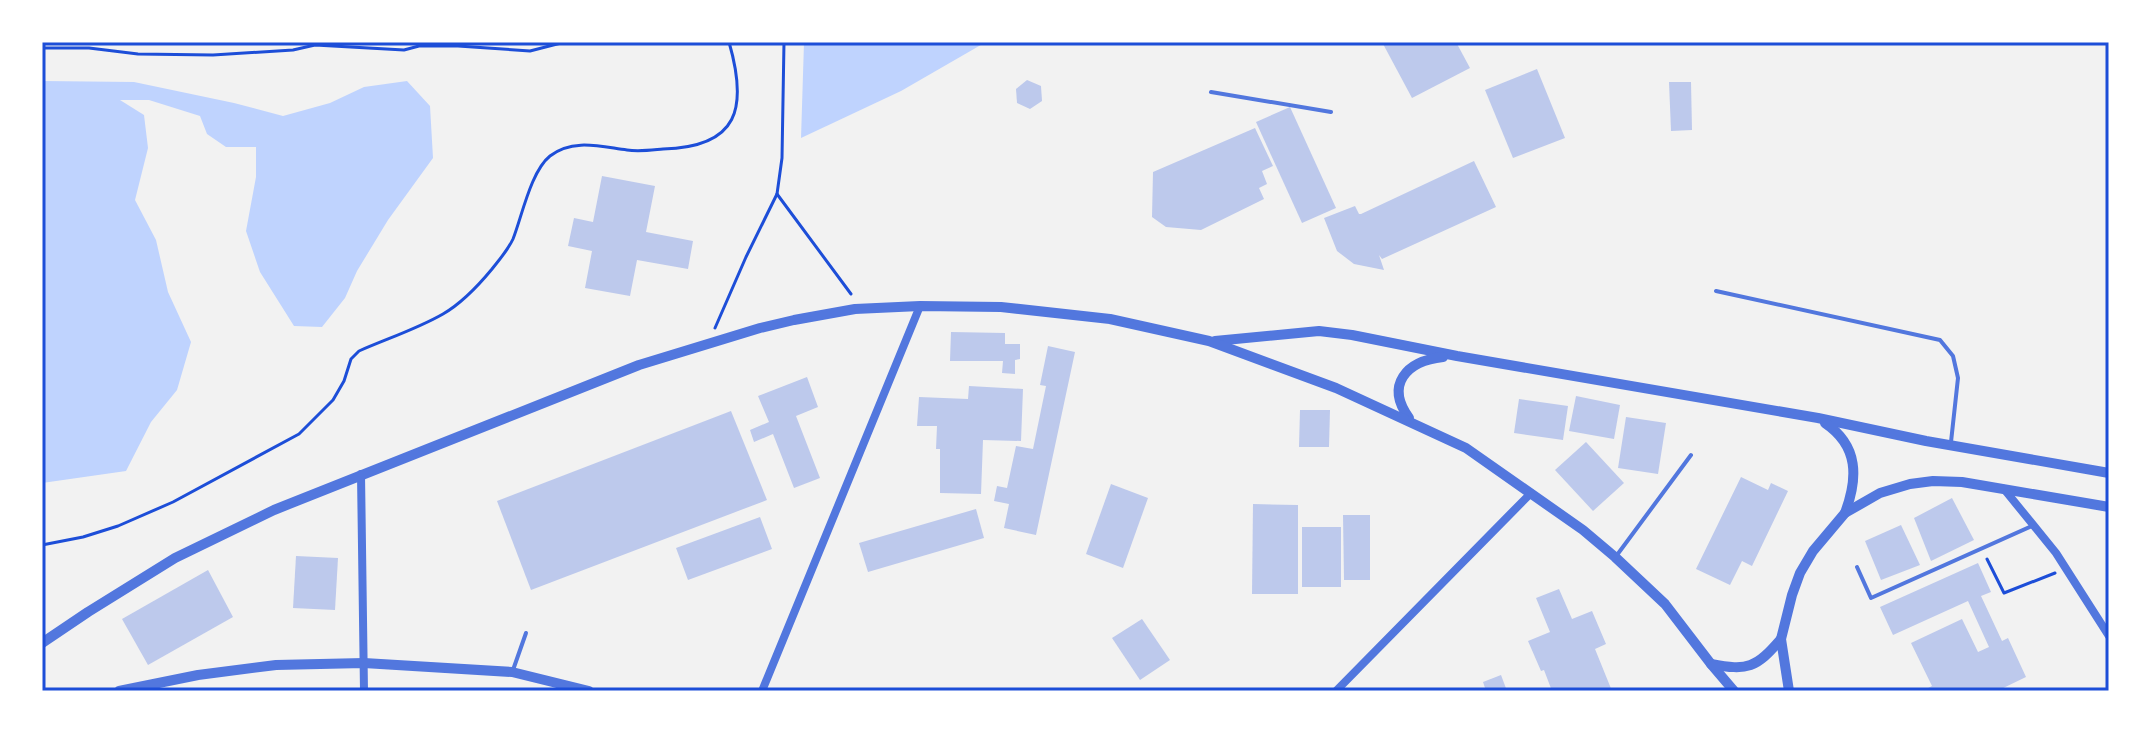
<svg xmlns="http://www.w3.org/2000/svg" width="2151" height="733" font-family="'Playfair Display',serif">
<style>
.water{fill:#bfd3fe}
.building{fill:#bdc9ec}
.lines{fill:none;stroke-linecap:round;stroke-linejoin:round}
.path{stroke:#1d4ed8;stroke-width:3}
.service{stroke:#5277de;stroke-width:4}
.minor{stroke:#5277de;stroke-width:8}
.tertiary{stroke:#5277de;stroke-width:10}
.neatline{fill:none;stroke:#1d4ed8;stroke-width:3}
</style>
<rect width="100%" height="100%" fill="#f2f2f2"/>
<g class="water">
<polygon points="804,42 986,42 901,91 801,138"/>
<polygon points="42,81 134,82 234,103 283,116 330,103 364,87 407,81 430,106 433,158 388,220 357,271 345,298 322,327 294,326 260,272 246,231 256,177 256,147 226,147 207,134 200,116 149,100 120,100 144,115 148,148 135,200 156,240 168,292 191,342 177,390 151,422 126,471 42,483"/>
</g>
<g class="building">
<polygon points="1382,42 1456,42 1470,68 1412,98"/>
<polygon points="1537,69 1565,138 1513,158 1485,90"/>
<polygon points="1027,80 1041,86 1042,101 1030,109 1017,103 1016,89"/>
<polygon points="1669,82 1691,82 1692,130 1671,131"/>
<polygon points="1290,107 1336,208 1302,223 1256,122"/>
<polygon points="1255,128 1273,166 1262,171 1267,184 1259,188 1264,199 1201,230 1166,227 1152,217 1153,172"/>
<polygon points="1474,161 1496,207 1382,259 1379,255 1384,270 1354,264 1337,251 1324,218 1355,206 1359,214 1361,214"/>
<polygon points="602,176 655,186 646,232 693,241 688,269 637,260 630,296 585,288 592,251 568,246 574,218 593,222"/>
<polygon points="951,332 1005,333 1005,344 1020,344 1020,359 1015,360 1015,374 1002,373 1003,361 950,361"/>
<polygon points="1048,346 1075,352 1036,535 1004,528 1009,504 994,501 997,486 1007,488 1016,446 1033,449 1046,386 1040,385"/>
<polygon points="807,377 818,407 796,416 820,478 794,488 773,434 754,442 750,430 769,422 758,396"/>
<polygon points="969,386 1023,389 1021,441 983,440 981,494 940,493 940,449 936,449 937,426 917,426 919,397 968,399"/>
<polygon points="1576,396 1620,405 1614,439 1569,431"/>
<polygon points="1519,399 1568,406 1563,440 1514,433"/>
<polygon points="1300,410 1330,410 1329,447 1299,447"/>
<polygon points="731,411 767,500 531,590 497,501"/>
<polygon points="1626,417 1666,423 1658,474 1618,468"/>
<polygon points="1586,442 1624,483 1593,511 1555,470"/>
<polygon points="1741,477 1768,490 1771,483 1788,491 1752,566 1742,561 1730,585 1696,569"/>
<polygon points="1111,484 1148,498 1123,568 1086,554"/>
<polygon points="1952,498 1974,540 1931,561 1914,518"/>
<polygon points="1253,504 1298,505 1298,594 1252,594"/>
<polygon points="976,509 984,538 868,572 859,543"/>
<polygon points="1343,515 1370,515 1370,580 1344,580"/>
<polygon points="760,517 772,549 688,580 676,548"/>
<polygon points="1901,525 1920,565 1881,580 1865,541"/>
<rect x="1302" y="527" width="39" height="60"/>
<polygon points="296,556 338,558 335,610 293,608"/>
<polygon points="1978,563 1991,592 1981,596 2002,641 2008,638 2026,677 1997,691 1922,691 1932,686 1911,643 1962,619 1978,652 1989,647 1968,601 1893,635 1880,607"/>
<polygon points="208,570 233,617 148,665 122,619"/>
<polygon points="1559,589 1572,619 1592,611 1606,644 1595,649 1612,691 1552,691 1544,670 1541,671 1528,641 1550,632 1536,598"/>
<polygon points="1142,619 1170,660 1140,680 1112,638"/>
<polygon points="1501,675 1507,691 1486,691 1483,682"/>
</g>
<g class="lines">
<g class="path">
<polyline points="42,48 89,48 138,54 213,55 293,50 315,45 404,50 419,46 458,46 530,51 561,43 588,42"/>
<polyline points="777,194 851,294"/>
<polyline points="715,328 746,257 777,194 782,158 784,42"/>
<path d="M42,545l41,-8 35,-11 55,-24 126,-68 34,-34 11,-19 7,-22 8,-8c27,-12 58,-22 84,-37 19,-11 35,-28 49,-45 7,-9 16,-19 21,-30 9,-23 18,-68 37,-83 23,-18 52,-9 77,-6 12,2 25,0 36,-1 76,-2 85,-41 66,-107"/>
<polyline points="1987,559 2004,593 2055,573"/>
</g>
<g class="service">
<polyline points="1211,92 1331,112"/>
<polyline points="1716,291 1940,340 1953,356 1958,378 1951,442"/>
<polyline points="1617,555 1691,455"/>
<polyline points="1857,567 1871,598 2034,525"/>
<polyline points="513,670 526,633"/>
</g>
<g class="minor">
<polyline points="361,474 364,691"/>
<polyline points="2004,489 2056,553 2109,636"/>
<polyline points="762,691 920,306"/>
<polyline points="1336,691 1531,493"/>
</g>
<g class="tertiary">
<polyline points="1215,341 1319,331 1352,335 1457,356 1818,418 1926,441 2109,473"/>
<path d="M1409,418c-24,-33 -3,-57 34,-61"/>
<path d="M1825,423c34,23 33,55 20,90"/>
<polyline points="42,643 88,612 175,558 274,510 639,365 760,328 794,320 855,309 920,306 1001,307 1110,319 1209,341 1336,388 1466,448 1583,530 1615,557 1665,604 1711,664 1734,691"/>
<path d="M1711,664c37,7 45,4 70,-25"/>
<polyline points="119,691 198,675 276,665 364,663 512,672 589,691"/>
<polyline points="1789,691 1781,639 1792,595 1800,573 1813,551 1845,513 1880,493 1910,484 1933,481 1962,482 2109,507"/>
</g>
</g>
<rect width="2151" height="733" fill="none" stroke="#ffffff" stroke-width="88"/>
<rect x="44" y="44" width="2063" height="645" class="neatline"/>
</svg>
